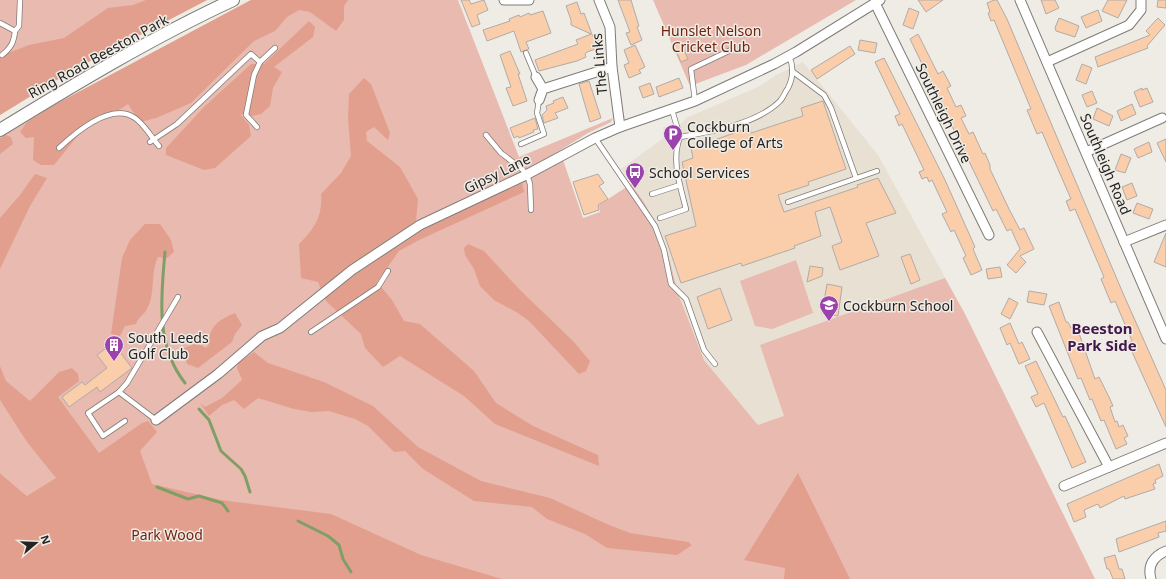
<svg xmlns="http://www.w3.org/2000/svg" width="1166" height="579" font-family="'Noto Sans',sans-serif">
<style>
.built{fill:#e7e0d3}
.green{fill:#e9baaf}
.forest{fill:#e39f8e}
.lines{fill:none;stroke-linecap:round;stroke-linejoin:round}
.stream{stroke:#7f9f67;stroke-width:3}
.building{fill:#facdab;stroke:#b1aba7}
.lane-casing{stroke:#7f7c77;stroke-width:6}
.street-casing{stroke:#7f7c77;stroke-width:11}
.secondary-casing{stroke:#7f7c77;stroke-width:14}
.lane{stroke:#fff;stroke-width:4.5}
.street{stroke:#fff;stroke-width:9}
.secondary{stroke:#fff;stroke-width:12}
.labels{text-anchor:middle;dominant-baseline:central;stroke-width:3;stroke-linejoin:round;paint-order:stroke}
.park-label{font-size:14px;fill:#71220f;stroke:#efece6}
.street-label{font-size:14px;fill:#242321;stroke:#efece6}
.poi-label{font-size:14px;fill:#242321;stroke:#efece6;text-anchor:start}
.neighbourhood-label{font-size:15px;font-weight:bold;fill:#42174b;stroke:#efece6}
</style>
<rect width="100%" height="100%" fill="#efece6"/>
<polygon class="built" points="803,62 878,155 965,314 1095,579 798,473 704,360 679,296 668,254 656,224 644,202 621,169 665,137 663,127 673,127 681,124 686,118 758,87 778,74"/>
<g class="green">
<polygon points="0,0 207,0 73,70 0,115"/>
<polygon points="251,0 458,0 519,157 613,118 611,122 588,133 525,172 563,160 583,218 600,212 599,205 631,184 644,202 656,224 668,254 679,296 704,360 758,425 784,416 760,345 945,278 965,314 1095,579 0,579 0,479 27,496 0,473 0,138 56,104"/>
<polygon points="653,0 856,0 746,65 690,86"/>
<polygon points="796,260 813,313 772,329 755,326 740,281"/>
</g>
<g class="forest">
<polygon points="146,0 207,0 73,70 0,115 0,56 29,45 64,38 108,8 133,5"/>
<polygon points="251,0 348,0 344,6 344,20 336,31 310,12 299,10 287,17 275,31 254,41 191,103 156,118 140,122 128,104 111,115 101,114 88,123 54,165 41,165 33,160 34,137 26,138 20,132 27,122 56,104"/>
<polygon points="309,21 315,27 313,37 274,67 282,72 273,88 270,106 261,114 252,116 240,114 249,125 251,136 215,168 204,170 166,155 166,148 204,107 251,64 264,64"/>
<path d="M364,78l7,6 19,49 -2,7 -14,-13 -8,5 1,9 33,26 18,32 -2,22 8,8 98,-46 2,9 -105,48 -20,11 -22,31 15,18 12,21 16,3 54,47 22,32 37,23 65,29 1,11 -104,-42 -31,-28 -64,-40 -17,11 -18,-19 -4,-14 -35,-33 -8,-19 -17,-4 -2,-34c15,-15 24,-28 22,-50l20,-21 10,-17 -3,-37 1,-25z"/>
<polygon points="5,135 11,137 13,144 0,154 0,138"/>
<polygon points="35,174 47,178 30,206 0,269 0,218 20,195"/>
<path d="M145,224h15l11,16 3,12 -7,6 -9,-1c-8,16 -2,36 -11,52 -3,6 -9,8 -11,15l-11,2 -5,10 -9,-2 11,-76 8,-18z"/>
<polygon points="468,244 484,251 520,290 573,341 590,361 586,371 579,374 529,321 518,313 494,300 480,286 474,269 465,255 464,248"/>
<path d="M235,313l7,12 -7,9 -3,8 -34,26 -11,-4 -3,-16 13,-5 9,5 3,-4c-1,-17 11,-25 26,-31z"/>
<polygon points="254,352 268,363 324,382 373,406 418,447 481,481 550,498 609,525 630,533 688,542 692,545 677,555 607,548 585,534 547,519 532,507 474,501 423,469 405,451 394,452 368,426 355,419 329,411 311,412 294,409 258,398 244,409 234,400 222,405 209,416 200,403 205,407 222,398 242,380 237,368 238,363"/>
<polygon points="0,366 6,381 30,401 59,372 72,368 78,374 79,381 58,397 99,453 142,423 148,421 157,432 140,451 152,484 221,500 331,514 421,555 502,579 0,579 0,473 27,496 56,478 27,442 0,400"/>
<polygon points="798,473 850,579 784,579 785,568 744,560"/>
</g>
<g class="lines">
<g class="stream">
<path d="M165,252c-4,45 -10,93 20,131"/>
<polyline points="199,409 209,420 221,451 241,469 245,476 250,492"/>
<polyline points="157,487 188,499 199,496 222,503 228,511"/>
<polyline points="298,521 328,536 339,545 343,559 351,572"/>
</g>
</g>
<g class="building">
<polygon points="461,0 469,0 471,4 484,0 488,10 477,15 480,24 472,27"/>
<polygon points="618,0 631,0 639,26 637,27 642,40 631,45 626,33 630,32"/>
<polygon points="918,0 943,0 926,12"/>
<polygon points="994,0 997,0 1007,19 1122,291 1166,390 1166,427 1128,343 1132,341 1115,301 1111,303 1101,279 1104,277 1075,209 1070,211 1066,201 1071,199 1054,160 1042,132 1037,134 1027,110 1031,109 994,20 991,21 988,13 990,12 987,3"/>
<polygon points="1041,0 1055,0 1059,8 1046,14"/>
<polygon points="1108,0 1127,0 1118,18 1102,11"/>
<polygon points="1158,0 1166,0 1166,8 1157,7"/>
<polygon points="577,2 581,14 584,13 593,37 597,36 601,47 587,52 585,54 586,57 577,61 539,71 535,60 578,44 576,40 591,34 571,25 571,20 566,6"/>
<polygon points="909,8 919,12 913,29 903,25"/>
<polygon points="1098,10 1102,21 1086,28 1081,17"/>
<polygon points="543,11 551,33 526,42 529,49 521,52 514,31 487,41 483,30 510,21 509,19 519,15 520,17 529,13 530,15"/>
<polygon points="1059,18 1079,26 1075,37 1056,31 1055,28"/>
<polygon points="1158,18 1165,25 1147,46 1148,48 1098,67 1095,57 1150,35 1146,31"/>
<polygon points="918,34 938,74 943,71 951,86 947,88 956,107 961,105 966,116 961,118 969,134 973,132 983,154 985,153 990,165 990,169 1009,209 1020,230 1024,228 1034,249 1020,256 1026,262 1016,273 1007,265 1020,249 1011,229 1007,231 996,209 993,211 910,39"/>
<polygon points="860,40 877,43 875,53 858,50"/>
<polygon points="681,43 688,59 681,62 674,46"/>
<polygon points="635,45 645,67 639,70 641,73 629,78 624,65 629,63 624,50"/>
<polygon points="850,46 855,54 817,79 811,70"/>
<polygon points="510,51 520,74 518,74 527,101 513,106 506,88 511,87 500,55"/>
<polygon points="884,58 945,180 975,247 973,249 982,270 971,275 963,258 966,256 954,230 951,232 942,214 947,212 932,180 929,182 927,177 922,179 919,172 924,170 902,124 899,126 895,116 900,114 875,62"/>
<polygon points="1082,64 1092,68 1086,84 1076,80"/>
<polygon points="679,78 683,88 659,97 656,87"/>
<polygon points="589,81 601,118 590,122 579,84"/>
<polygon points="650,83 654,94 643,98 639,87"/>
<polygon points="1142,88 1142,90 1147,88 1153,102 1140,107 1134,92"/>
<polygon points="1092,91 1097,103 1087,107 1082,95"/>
<polygon points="563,97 568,108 555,113 558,118 544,123 542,115 547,110 546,106 554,103 553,101"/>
<polygon points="823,101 846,169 808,182 809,185 778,195 784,212 858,187 857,185 878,178 896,213 866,223 879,256 840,270 832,246 842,242 830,207 815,212 821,236 794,246 795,248 742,266 741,263 681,283 665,236 696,226 682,162 693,158 691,148 749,128 751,133 803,116 801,108"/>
<polygon points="1132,104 1136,114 1121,121 1117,111"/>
<polygon points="1097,108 1113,116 1109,126 1093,119"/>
<polygon points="535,118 538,129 533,130 534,132 519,138 518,136 514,138 510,128"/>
<polygon points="1166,139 1166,162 1157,143"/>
<polygon points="1149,142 1152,152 1138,158 1134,149"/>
<polygon points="1121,154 1131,158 1125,173 1115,170"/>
<polygon points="598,174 604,183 599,186 608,199 598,205 599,210 584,215 573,182"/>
<polygon points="1132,183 1137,196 1127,200 1122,187"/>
<polygon points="1137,203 1153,209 1149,219 1133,213"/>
<polygon points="1166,233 1166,267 1154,262"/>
<polygon points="910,254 920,280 911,284 901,257"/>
<polygon points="810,266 823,268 822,276 807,282"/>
<polygon points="1000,267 1002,277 988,279 986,269"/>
<polygon points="827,284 842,287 838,316 822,313"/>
<polygon points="720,288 732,320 708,329 697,297"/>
<polygon points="1029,291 1047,294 1044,305 1027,302"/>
<polygon points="1009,298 1018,303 1010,319 1001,314"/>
<polygon points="1059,302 1066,322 1068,322 1071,328 1075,326 1080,336 1095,379 1099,377 1109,397 1113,406 1110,407 1115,422 1117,421 1119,427 1123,425 1128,436 1124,438 1127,444 1116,449 1104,420 1101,421 1092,399 1090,400 1081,378 1078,379 1049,306"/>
<polygon points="1010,323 1019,344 1022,342 1030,359 1019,364 1010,343 1007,345 1000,328"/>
<polygon points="113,343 132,368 100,392 97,387 69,407 62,397 82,382 85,385 107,368 97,355"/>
<polygon points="1036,361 1063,417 1065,416 1086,462 1072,468 1044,403 1036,407 1031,397 1038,394 1025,366"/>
<polygon points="1159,464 1163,476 1155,480 1156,483 1153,484 1155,489 1125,499 1124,496 1100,508 1098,504 1084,510 1086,517 1074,522 1067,504"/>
<polygon points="1166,521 1166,531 1158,533 1159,537 1119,552 1116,539"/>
<polygon points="1115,555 1119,569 1122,569 1125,579 1113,579 1109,569 1107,569 1104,558"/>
</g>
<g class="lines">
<defs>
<g id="lane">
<polyline points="0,23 15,31 19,26 20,0"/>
<polyline points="526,53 536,77"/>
<path d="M2,55c9,-7 12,-13 13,-24"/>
<polyline points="792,71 824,95 831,108 856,178"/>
<polyline points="695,101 691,69 733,49"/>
<path d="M672,110l8,27c31,-5 77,-13 100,-36 3,-3 5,-9 8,-13 5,-10 6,-21 1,-32"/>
<polyline points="257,127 246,115 254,75 260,62"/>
<polyline points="486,135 501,153 523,170 528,178 530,184 531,210"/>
<polyline points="595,138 655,226 664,250 671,284 686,299 704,350 715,364"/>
<polyline points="150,142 177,124 251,54 260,62 275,48"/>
<polyline points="521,144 544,134 537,113 539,100"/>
<path d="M59,148c16,-15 52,-47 76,-30 10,7 16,19 24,28"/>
<polyline points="652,194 680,185"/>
<polyline points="788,202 877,171"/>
<path d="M660,218l26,-9c-6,-24 -15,-49 -6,-72"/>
<polyline points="311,332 378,287 388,271"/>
<polyline points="119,392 127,383 178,297"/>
<polyline points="125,421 103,436 88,413 119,392 156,420"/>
</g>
<g id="street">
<polyline points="504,0 529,0"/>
<polyline points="599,0 610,27 612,67 620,127"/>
<polyline points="1020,0 1166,339"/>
<polyline points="875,3 989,235"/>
<polyline points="1047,62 1129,25 1141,10 1141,0"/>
<polyline points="536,77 543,89"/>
<polyline points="539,100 543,89 612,67"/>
<polyline points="1086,152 1162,118"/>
<polyline points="1124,242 1166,225"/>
<polyline points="1037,332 1109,467"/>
<polyline points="156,420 218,374 262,336 280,328 352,270 420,225 526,175 595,138 620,127 695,101 774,64 796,52 880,0"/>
<polyline points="1064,486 1166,443"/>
<path d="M1151,579c-4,-14 3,-23 15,-28"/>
</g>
<path id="secondary" d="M0,130c75,-46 153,-93 233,-130"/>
</defs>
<use href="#lane" class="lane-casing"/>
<use href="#street" class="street-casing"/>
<use href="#secondary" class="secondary-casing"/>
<use href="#lane" class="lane"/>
<use href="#street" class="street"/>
<use href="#secondary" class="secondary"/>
</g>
<defs>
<symbol id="parking-pin" viewBox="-11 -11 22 30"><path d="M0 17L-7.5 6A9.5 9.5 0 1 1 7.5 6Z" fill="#9c42ad" stroke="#efece6"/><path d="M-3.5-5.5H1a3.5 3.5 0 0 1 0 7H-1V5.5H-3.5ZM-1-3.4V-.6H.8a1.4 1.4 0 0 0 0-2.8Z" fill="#fff"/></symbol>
<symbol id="bus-pin" viewBox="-11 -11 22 30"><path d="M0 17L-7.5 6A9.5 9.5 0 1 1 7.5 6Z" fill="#9c42ad" stroke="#efece6"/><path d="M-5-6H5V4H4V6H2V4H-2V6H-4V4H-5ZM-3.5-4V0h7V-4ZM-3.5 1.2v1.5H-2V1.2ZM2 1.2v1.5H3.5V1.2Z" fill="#fff"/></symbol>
<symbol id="school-pin" viewBox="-11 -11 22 30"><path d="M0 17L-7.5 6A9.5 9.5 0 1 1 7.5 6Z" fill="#9c42ad" stroke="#efece6"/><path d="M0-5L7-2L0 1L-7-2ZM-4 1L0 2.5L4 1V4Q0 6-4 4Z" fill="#fff"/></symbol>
<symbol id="building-pin" viewBox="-11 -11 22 30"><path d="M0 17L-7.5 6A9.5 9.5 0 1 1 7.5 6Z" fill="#9c42ad" stroke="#efece6"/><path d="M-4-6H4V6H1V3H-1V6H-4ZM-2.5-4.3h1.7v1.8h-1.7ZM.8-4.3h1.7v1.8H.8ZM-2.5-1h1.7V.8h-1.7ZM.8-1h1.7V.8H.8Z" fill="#fff"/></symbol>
</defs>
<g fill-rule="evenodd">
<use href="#parking-pin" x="662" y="123" width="22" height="30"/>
<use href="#bus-pin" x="624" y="161" width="22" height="30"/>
<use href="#school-pin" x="818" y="294" width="22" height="30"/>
<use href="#building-pin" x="103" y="334" width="22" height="30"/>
</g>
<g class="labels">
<g class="park-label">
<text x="711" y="30">Hunslet Nelson<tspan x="711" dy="16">Cricket Club</tspan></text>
<text x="167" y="534">Park Wood</text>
</g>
<g class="street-label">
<text transform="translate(98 56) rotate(-29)">Ring Road Beeston Park</text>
<text transform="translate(599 64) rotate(-95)">The Links</text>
<text transform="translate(944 113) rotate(64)">Southleigh Drive</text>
<text transform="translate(1106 164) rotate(67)">Southleigh Road</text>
<text transform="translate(497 173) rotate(-26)">Gipsy Lane</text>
</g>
<g class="poi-label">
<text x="687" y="126">Cockburn<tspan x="687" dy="16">College of Arts</tspan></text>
<text x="649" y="172">School Services</text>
<text x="843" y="305">Cockburn School</text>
<text x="128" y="337">South Leeds<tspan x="128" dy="16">Golf Club</tspan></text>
</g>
<g class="neighbourhood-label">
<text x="1102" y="328">Beeston<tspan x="1102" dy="17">Park Side</tspan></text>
</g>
</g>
<g transform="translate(36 543) rotate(71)" stroke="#efece6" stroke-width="3" paint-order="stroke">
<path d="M0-3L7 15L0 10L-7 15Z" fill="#242321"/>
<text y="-6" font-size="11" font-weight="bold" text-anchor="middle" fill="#242321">N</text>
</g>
</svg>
